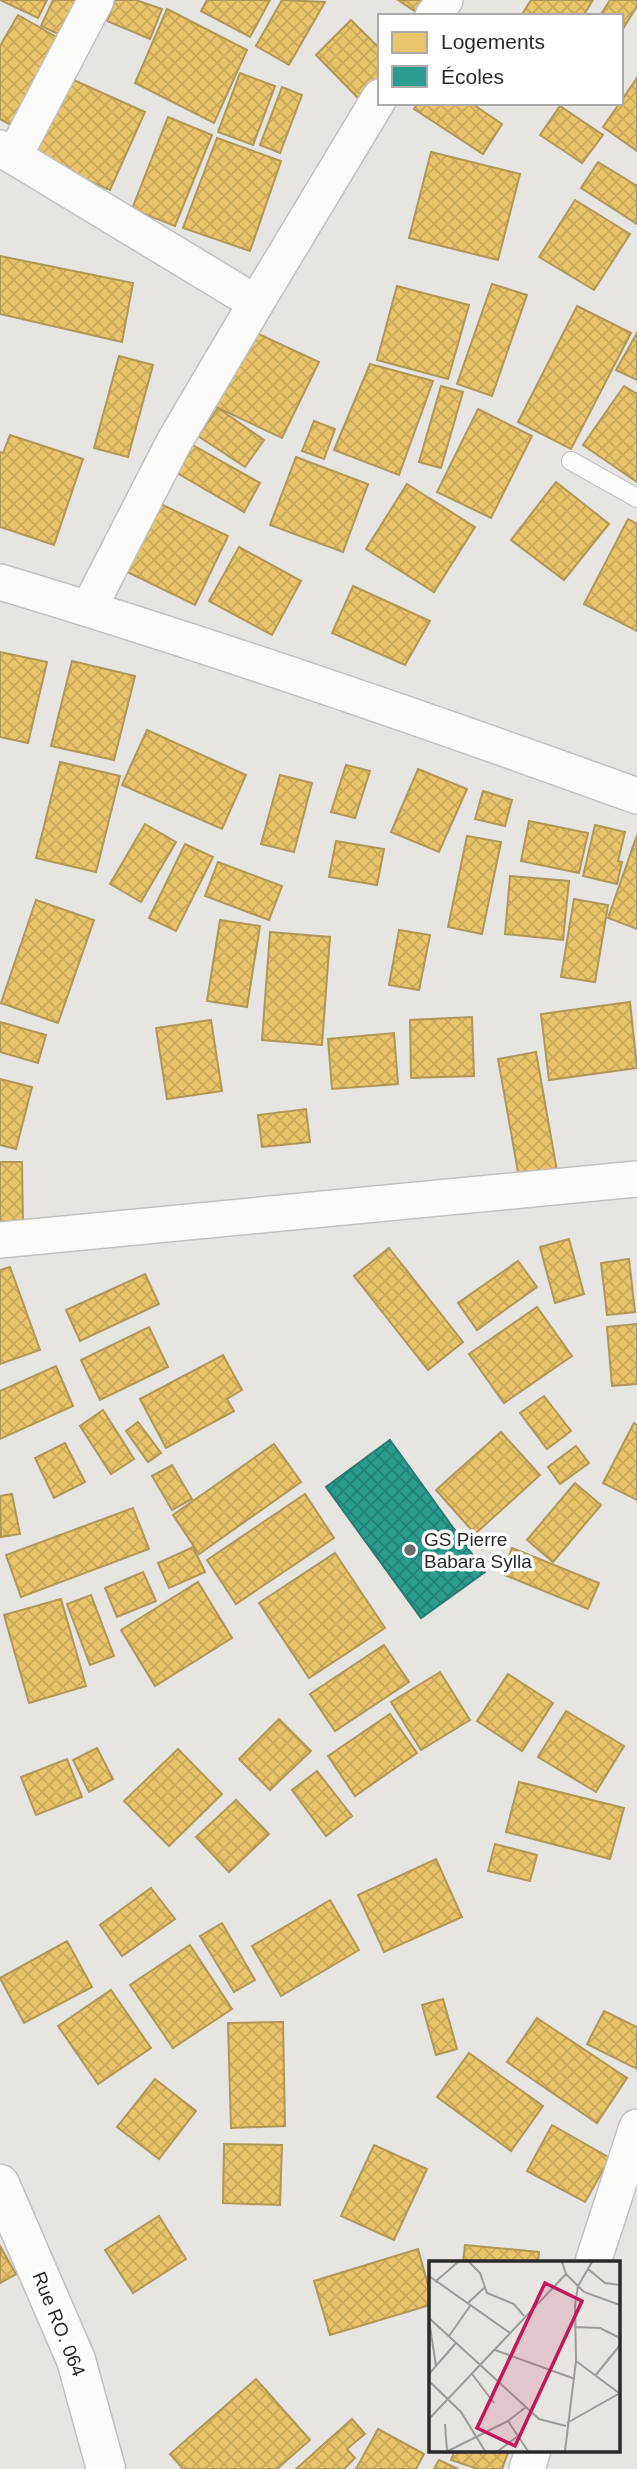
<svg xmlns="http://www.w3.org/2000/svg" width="637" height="2469" font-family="Helvetica,sans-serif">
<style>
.homes{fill:url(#homes-cross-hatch);stroke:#b09657;stroke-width:2}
.schools{fill:url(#schools-cross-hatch);stroke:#2a7a71;stroke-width:2}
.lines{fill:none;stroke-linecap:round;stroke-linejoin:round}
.service-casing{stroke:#c2c1c0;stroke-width:20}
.minor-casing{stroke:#c2c1c0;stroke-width:38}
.tertiary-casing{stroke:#c2c1c0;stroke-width:41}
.service{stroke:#fbfbfa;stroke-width:18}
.minor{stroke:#fbfbfa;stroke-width:35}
.tertiary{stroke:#fbfbfa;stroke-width:38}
.poi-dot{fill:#6c6b6a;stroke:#fff;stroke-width:2.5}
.labels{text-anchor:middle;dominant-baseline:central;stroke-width:7;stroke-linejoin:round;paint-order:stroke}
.poi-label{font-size:19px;fill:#2a2a2a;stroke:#fff;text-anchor:start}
.street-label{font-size:19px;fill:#2a2a2a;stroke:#fff}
.inset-road{fill:none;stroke:#9b9a98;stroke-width:2}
.view{fill:#c2185b;fill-opacity:0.15;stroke:#c2185b;stroke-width:3.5}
.inset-edge{fill:none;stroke:#2a2a2a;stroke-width:3.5}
</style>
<defs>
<pattern id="homes-cross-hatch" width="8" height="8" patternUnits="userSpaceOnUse" patternTransform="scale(1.75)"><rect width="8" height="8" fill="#e9c46a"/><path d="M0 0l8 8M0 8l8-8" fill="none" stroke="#c8a95c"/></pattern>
<pattern id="schools-cross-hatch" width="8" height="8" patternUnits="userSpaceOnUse" patternTransform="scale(1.75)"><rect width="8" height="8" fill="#2a9d8f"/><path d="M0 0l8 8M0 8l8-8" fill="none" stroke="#248075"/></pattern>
</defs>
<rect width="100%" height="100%" fill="#e7e5e1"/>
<g class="homes">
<polygon points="0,0 47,0 38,18"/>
<polygon points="53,0 82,0 65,37 41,26"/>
<polygon points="115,0 136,0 162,9 150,39 107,21"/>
<polygon points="207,0 270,0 250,37 201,11"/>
<polygon points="282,0 325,2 289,65 256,46"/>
<polygon points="398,0 435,0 422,16"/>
<polygon points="531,0 593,0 583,16 521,16"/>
<polygon points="610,0 637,0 637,6 621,32 621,16 600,16"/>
<polygon points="167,9 247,50 214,123 135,83"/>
<polygon points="18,15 60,39 11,125 0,119 0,46"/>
<polygon points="351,20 380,49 380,81 360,100 316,55"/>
<polygon points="240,73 275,86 253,145 218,132"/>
<polygon points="67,77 145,112 110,190 32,156"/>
<polygon points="637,78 637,151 603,127"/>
<polygon points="282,87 302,95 280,153 260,145"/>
<polygon points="418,103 471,103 502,124 483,154 414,109"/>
<polygon points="560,106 603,135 582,163 540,135"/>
<polygon points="168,117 212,135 175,226 132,209"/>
<polygon points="217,138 281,161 250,251 183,228"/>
<polygon points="431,152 520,174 498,260 409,238"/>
<polygon points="598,162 637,186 637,224 581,188"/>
<polygon points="575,200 630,234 594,290 539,257"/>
<polygon points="0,256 133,283 122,342 0,314"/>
<polygon points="492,284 527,295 492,396 457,384"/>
<polygon points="397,286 469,305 448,379 377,360"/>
<polygon points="577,306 631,333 571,449 518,422"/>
<polygon points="250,330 319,362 282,438 214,406"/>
<polygon points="637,333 637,380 616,370"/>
<polygon points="119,356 153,365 128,457 94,448"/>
<polygon points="370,364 433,381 399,475 334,450"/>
<polygon points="441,386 463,392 441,468 419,462"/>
<polygon points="624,386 637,394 637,482 583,445"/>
<polygon points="218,408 264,440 245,467 198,436"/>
<polygon points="478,409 532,436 491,518 437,492"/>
<polygon points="314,421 335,429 324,459 302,451"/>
<polygon points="10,435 83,459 54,545 0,527 0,452 3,453"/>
<polygon points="182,439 260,483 244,512 165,466"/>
<polygon points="296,457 368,484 343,552 270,525"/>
<polygon points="556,482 609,524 564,580 511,540"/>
<polygon points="407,484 475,527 434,592 366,549"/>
<polygon points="150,499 228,536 195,605 117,567"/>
<polygon points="628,519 637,524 637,631 584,604"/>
<polygon points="239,547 301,581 272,635 209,601"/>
<polygon points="353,586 430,621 405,665 332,633"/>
<polygon points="0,652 47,662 28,743 0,737"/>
<polygon points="72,661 135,676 114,760 51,746"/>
<polygon points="147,730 246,775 222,829 122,785"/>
<polygon points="60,762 120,776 96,872 36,858"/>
<polygon points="346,765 370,771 355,818 331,812"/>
<polygon points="418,769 467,789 439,852 391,832"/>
<polygon points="280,775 312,783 294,852 261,844"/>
<polygon points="483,791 512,800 505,826 475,819"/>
<polygon points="529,821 588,833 579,873 521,861"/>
<polygon points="145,824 176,842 141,902 110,884"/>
<polygon points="595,825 625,832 618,861 622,862 617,884 583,876"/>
<polygon points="637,835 637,929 608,918"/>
<polygon points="467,836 501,842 482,934 448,927"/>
<polygon points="336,841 384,849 377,885 329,877"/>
<polygon points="185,844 213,857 176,931 149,918"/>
<polygon points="218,862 282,886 269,920 205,896"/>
<polygon points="510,876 569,881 563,940 505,934"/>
<polygon points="574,899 608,905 595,982 561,977"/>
<polygon points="36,900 94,920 58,1023 1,1003"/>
<polygon points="220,920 260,926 247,1007 207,1001"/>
<polygon points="399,930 430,935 419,990 389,985"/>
<polygon points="270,932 330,937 322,1045 262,1040"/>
<polygon points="630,1002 637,1068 549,1080 541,1014"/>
<polygon points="472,1017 474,1076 411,1078 410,1020"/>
<polygon points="211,1020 222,1091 167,1099 156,1028"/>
<polygon points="0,1022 46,1035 38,1063 0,1052"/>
<polygon points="394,1033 398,1084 332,1089 328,1039"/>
<polygon points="536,1052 558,1177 520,1183 498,1059"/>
<polygon points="0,1079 32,1087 16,1149 0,1145"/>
<polygon points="306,1109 310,1142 262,1147 258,1115"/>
<polygon points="0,1162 22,1162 23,1223 0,1223"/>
<polygon points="569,1239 584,1294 555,1303 540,1247"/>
<polygon points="389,1248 463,1342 428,1370 354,1276"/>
<polygon points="629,1259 635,1312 607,1315 601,1263"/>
<polygon points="518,1261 537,1287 477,1330 458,1303"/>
<polygon points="10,1267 40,1350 0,1364 0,1270"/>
<polygon points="145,1274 159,1304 80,1341 66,1310"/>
<polygon points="537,1307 572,1356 504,1403 469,1354"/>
<polygon points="637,1324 637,1384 612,1386 607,1327"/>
<polygon points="149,1327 168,1367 100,1400 81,1360"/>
<polygon points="223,1355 242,1390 227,1399 234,1411 166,1448 140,1399"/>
<polygon points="56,1366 73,1406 0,1439 0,1391"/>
<polygon points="544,1396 571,1431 547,1449 520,1413"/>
<polygon points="103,1410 134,1459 111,1474 80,1426"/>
<polygon points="138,1422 161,1453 148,1462 126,1431"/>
<polygon points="634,1423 637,1425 637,1500 603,1483"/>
<polygon points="501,1432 540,1475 475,1534 436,1490"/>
<polygon points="65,1443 85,1482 54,1498 35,1458"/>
<polygon points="274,1444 301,1482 199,1554 173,1515"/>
<polygon points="576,1446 589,1463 560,1484 548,1467"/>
<polygon points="172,1465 192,1499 172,1510 152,1476"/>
<polygon points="575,1483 601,1505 553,1562 527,1540"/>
<polygon points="12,1494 20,1534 1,1537 0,1496"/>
<polygon points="305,1494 334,1538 236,1604 207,1560"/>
<polygon points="133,1508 149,1549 21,1597 6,1555"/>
<polygon points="193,1547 205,1572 169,1588 158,1563"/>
<polygon points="512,1548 599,1583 588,1609 502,1574"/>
<polygon points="335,1553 385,1628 309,1678 259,1603"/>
<polygon points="143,1572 156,1601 117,1617 105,1588"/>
<polygon points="198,1582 232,1638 155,1686 121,1630"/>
<polygon points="91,1595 114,1656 90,1665 67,1604"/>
<polygon points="61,1599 86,1686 29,1703 4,1615"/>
<polygon points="384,1645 409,1682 335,1731 310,1694"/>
<polygon points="440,1672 470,1720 421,1750 391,1702"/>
<polygon points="508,1674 553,1703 522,1751 477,1721"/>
<polygon points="566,1711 624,1746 596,1792 538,1757"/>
<polygon points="390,1714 417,1753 355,1796 328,1756"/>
<polygon points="279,1719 311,1751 270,1790 239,1759"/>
<polygon points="97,1748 113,1779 89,1792 73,1760"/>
<polygon points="178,1749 222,1794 169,1846 124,1801"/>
<polygon points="67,1759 82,1797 36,1815 21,1777"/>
<polygon points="317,1771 352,1816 326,1836 292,1790"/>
<polygon points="519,1782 624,1808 610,1859 506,1832"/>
<polygon points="236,1800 269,1834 229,1872 196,1837"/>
<polygon points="495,1844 537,1855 530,1881 488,1871"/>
<polygon points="436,1859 462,1917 384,1952 358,1895"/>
<polygon points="151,1888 175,1919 122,1956 100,1925"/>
<polygon points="330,1900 359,1950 281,1996 252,1946"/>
<polygon points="222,1923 255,1980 234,1992 200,1936"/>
<polygon points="67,1941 92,1987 24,2023 0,1978"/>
<polygon points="190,1945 232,2009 173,2048 130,1985"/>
<polygon points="111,1990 151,2048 98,2084 58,2026"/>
<polygon points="443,1999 457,2049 436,2055 422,2005"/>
<polygon points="604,2011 637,2027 637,2069 587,2044"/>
<polygon points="537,2018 627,2078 597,2123 507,2062"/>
<polygon points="283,2022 285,2126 231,2128 228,2023"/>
<polygon points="469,2053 543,2106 511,2151 437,2097"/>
<polygon points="155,2079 196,2111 159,2159 117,2127"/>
<polygon points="552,2125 610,2158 585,2202 527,2171"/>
<polygon points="224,2144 282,2145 280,2205 223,2203"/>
<polygon points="374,2145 427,2169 394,2240 341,2216"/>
<polygon points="159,2216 186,2259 133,2293 105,2250"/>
<polygon points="465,2245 539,2252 538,2262 463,2262"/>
<polygon points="0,2246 16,2274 0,2283"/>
<polygon points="418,2249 430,2292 430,2305 330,2335 314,2281"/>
<polygon points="256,2379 310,2440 277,2469 183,2469 170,2454"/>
<polygon points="352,2419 365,2434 347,2449 355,2458 344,2469 296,2469"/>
<polygon points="378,2429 424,2454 416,2469 356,2469"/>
<polygon points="455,2450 509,2450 502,2469 478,2469 451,2460"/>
<polygon points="439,2460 458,2469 434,2469"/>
</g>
<polygon class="schools" points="390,1440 485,1572 421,1618 326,1487"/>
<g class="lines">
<defs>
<polyline id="service" points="571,461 637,498"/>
<g id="minor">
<polyline points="433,16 445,0"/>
<polyline points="0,148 256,303 174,442 89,608"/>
<polyline points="14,156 96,0"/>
<polyline points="256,303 380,97"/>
<path d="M0,582c214,64 427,138 637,214"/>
<polyline points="0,1240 637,1179"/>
<polyline points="593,2262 637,2127"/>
<polyline points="527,2469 533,2450"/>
</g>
<polyline id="tertiary" points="0,2184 76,2360 106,2469"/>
</defs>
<use href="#service" class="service-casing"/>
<use href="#minor" class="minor-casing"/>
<use href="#tertiary" class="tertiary-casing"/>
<use href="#service" class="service"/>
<use href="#minor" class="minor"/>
<use href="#tertiary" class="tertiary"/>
</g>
<circle class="poi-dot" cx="410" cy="1550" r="7"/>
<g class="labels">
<g class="poi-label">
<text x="424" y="1539">GS Pierre<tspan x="424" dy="22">Babara Sylla</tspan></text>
</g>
<g class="street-label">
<text transform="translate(59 2324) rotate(68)">Rue RO. 064</text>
</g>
</g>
<g transform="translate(429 2261)">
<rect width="191" height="191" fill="#e7e5e1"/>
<path class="inset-road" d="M40,1l11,11 7,20 27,11 10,12M133,1l4,12 18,18 36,13M159,8l17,14 15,2M0,15l81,57M6,21l23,-20M39,42l16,-15M0,57l110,101 27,7M0,59l7,46M146,66l25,1 20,10M20,75l21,-30M66,89l80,29M147,100l43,32M0,113l27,-31M43,113l22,29M166,115l25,-31M0,120l32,31 24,39M97,146l-18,14 20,30M0,158l137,-145M138,162l53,-30M16,163l2,27M19,190l60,-30M69,190l20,-15M136,190l11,-90 -1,-56 3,-19 14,-24"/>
<path class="view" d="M116,22l37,18 -67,145 -38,-18z"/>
<rect width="191" height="191" class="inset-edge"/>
</g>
<rect x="378" y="14" width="245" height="91" fill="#ffffff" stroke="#aaaaaa" stroke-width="2"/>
<rect x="392" y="32" width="35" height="21" fill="#e9c46a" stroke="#aaaaaa" stroke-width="2"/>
<text x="441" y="49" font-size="21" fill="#2a2a2a">Logements</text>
<rect x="392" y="66" width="35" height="21" fill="#2a9d8f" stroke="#aaaaaa" stroke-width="2"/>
<text x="441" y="84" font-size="21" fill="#2a2a2a">Écoles</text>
</svg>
